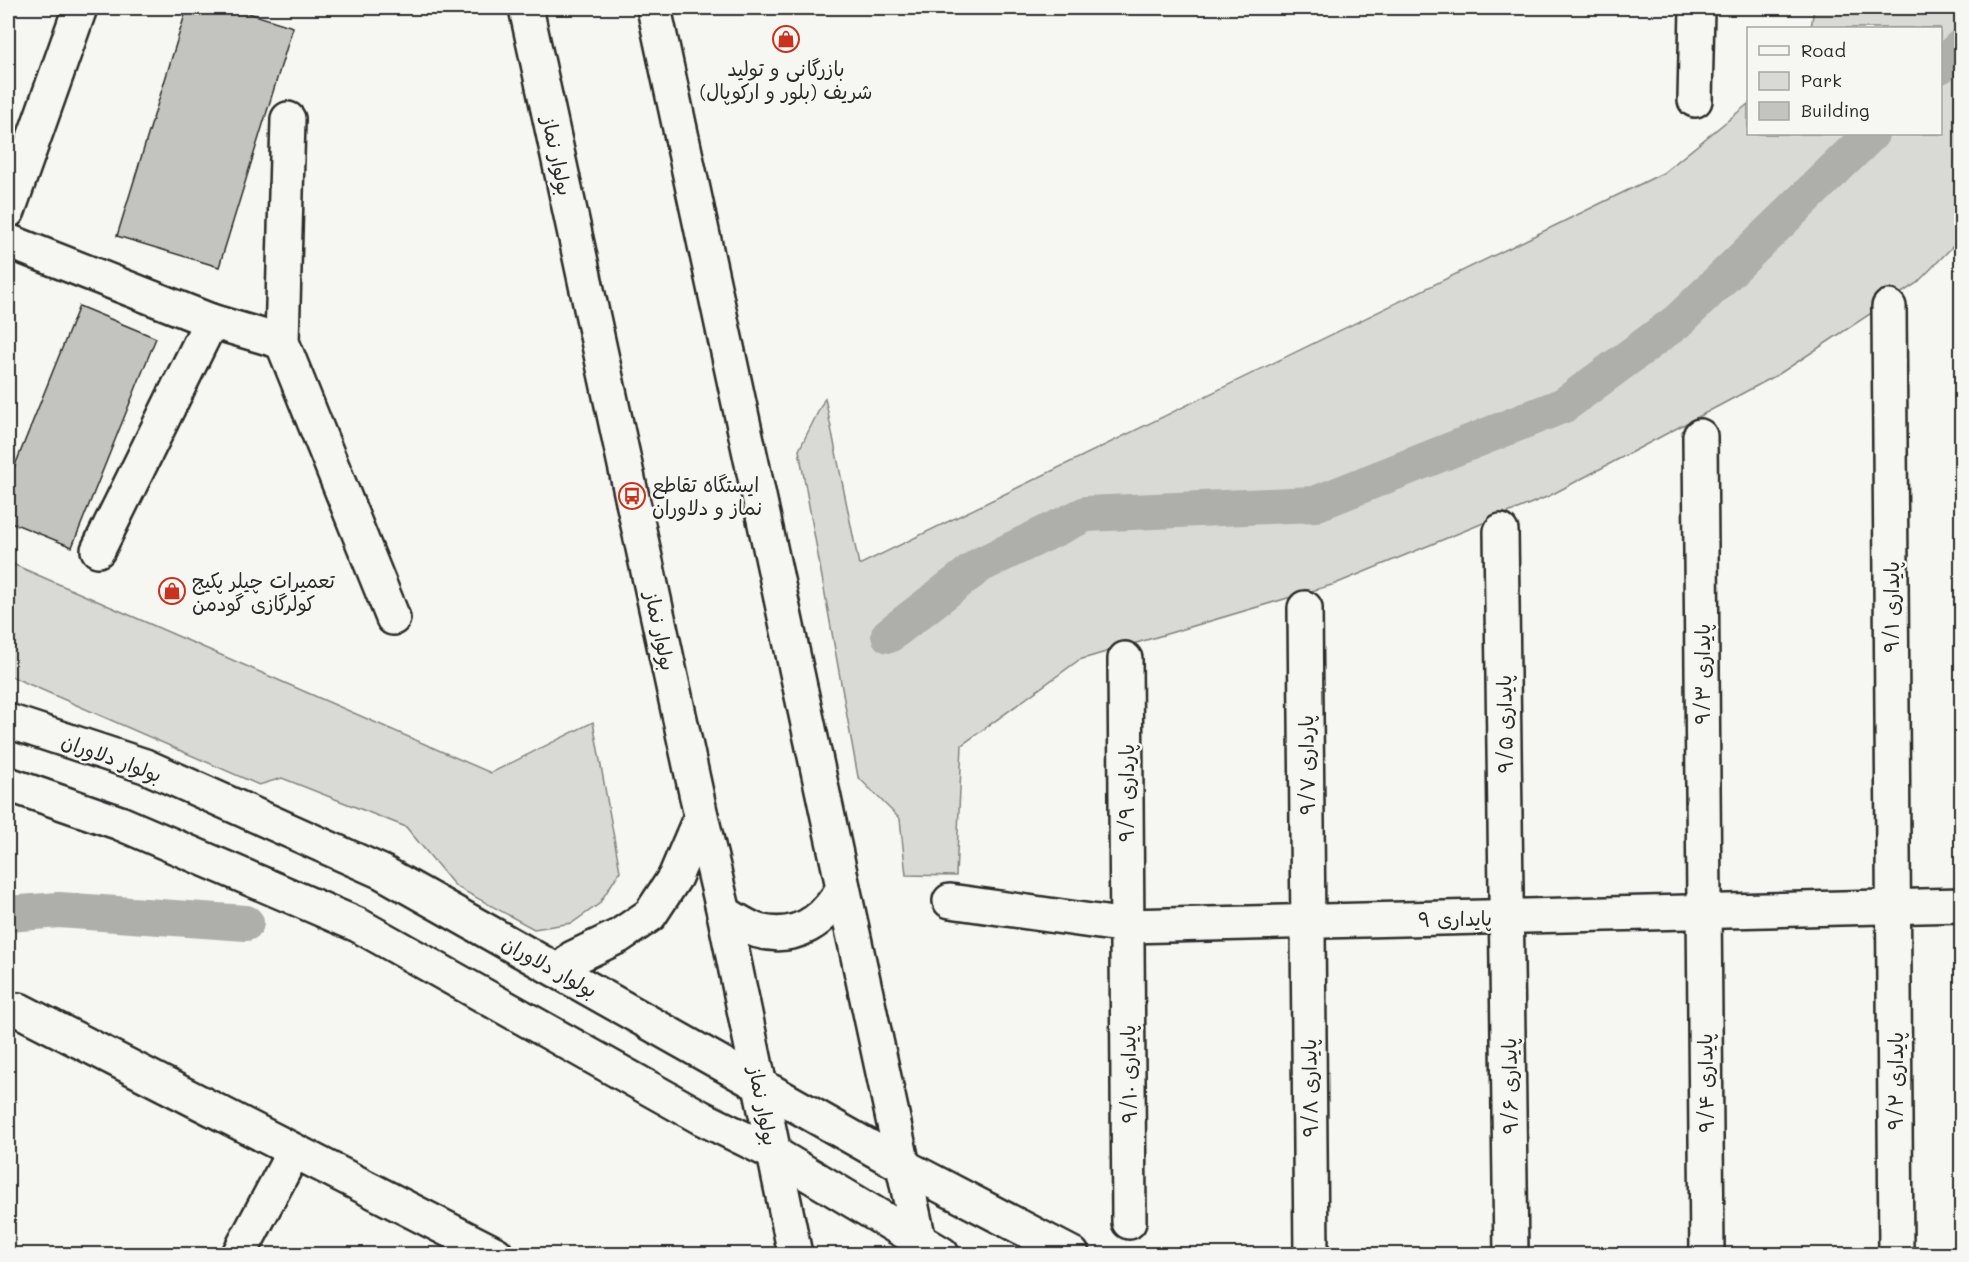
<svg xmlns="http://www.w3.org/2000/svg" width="1969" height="1262" font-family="Mali,'Playpen Sans Arabic',sans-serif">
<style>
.green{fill:#d9d9d5;stroke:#828280;stroke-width:1.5}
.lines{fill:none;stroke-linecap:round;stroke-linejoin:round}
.canal{stroke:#aeaeab;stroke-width:36}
.building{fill:#c3c3c0;stroke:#2b2b2b;stroke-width:1.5}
.minor-casing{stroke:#2b2b2b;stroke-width:38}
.major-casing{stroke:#2b2b2b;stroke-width:38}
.minor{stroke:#f6f6f2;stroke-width:33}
.major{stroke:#f6f6f2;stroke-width:33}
.labels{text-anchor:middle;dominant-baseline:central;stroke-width:5;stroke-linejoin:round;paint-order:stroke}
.poi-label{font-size:20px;fill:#2b2b2b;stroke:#f6f6f2;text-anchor:start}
.street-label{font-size:20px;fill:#2b2b2b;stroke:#f6f6f2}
</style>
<rect width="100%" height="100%" fill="#f6f6f2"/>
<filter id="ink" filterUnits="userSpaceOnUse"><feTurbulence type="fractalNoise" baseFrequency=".0167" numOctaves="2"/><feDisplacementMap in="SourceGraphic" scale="12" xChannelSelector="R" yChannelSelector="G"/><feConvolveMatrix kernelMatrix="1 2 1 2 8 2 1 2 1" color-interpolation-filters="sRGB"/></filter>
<g filter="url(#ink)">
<g class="green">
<polygon points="1814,8 1961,8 1961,238 1917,283 1779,374 1549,496 1335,584 1079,660 962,745 956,876 906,875 900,819 858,777 799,450 825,398 859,565 1663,173 1748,104 1748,134 1940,134 1940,28 1811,28"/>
<polygon points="8,562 491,773 593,722 620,871 599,904 572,923 534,929 455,886 406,827 282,778 259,785 8,675"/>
</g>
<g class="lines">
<g class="canal">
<polyline points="1940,66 1962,46"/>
<polyline points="889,635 980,565 1086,514 1315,504 1564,405 1678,321 1871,134"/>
<polyline points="8,914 59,910 246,923"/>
</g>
</g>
<g class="building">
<polygon points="187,8 233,8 293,27 219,267 117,236"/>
<polygon points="79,306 156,338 72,547 8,521 8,483"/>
</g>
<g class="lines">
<defs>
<g id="minor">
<polyline points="1695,100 1697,8"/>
<polyline points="288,119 282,342 393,618"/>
<polyline points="8,211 80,8"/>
<polyline points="8,241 211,321 282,342"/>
<polyline points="1889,307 1896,1254"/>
<polyline points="1700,436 1707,1254"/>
<polyline points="1501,531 1511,1254"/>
<polyline points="98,550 211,321"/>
<polyline points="1305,608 1311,1254"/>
<polyline points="1125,659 1129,1222"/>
<polyline points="8,721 145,766 382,872 905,1167 1072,1254"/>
<polyline points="8,784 120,823 358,925 702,1118 773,1153 942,1254"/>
<polyline points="950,901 1127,926 1962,905"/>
<polyline points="19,1010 496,1254"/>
<polyline points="239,1254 294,1151"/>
</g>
<g id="major">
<polyline points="526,8 701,816 724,913 795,1254"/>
<polyline points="654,8 922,1254"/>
<path d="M724,913c11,6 22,14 34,18 38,10 67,-10 85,-43"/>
<polyline points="560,972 573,958 619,936 650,915 675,877 701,816"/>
</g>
</defs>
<use href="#minor" class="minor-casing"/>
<use href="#major" class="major-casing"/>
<use href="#minor" class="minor"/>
<use href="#major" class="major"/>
</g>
</g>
<defs>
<symbol id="shop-ring" viewBox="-11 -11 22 22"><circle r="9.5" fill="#f6f6f2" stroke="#c8321e" stroke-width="1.5"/><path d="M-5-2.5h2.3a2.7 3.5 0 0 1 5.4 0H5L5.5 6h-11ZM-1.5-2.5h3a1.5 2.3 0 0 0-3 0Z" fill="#c8321e"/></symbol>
<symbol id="bus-ring" viewBox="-11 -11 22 22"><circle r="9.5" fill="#f6f6f2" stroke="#c8321e" stroke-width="1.5"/><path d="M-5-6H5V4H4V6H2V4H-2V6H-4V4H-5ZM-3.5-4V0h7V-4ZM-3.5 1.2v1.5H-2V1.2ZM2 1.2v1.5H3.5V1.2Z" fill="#c8321e"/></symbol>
</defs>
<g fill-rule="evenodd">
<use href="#shop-ring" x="771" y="24" width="30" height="30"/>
<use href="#bus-ring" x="617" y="481" width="30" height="30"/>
<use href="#shop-ring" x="157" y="576" width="30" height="30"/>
</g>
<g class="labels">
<g class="poi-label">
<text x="786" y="68" text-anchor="middle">بازرگانی و تولید<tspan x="786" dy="23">شریف (بلور و ارکوپال)</tspan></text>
<text x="652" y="484">ایستگاه تقاطع<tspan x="652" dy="23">نماز و دلاوران</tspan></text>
<text x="192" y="580">تعمیرات چیلر پکیج<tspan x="192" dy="23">کولرگازی گودمن</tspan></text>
</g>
<g class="street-label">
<text transform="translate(558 156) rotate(78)">بولوار نماز</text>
<text transform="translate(1891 607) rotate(-90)">پایداری ۹/۱</text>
<text transform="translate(661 631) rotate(78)">بولوار نماز</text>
<text transform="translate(1702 674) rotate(-90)">پایداری ۹/۳</text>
<text transform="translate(1504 724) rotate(-91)">پایداری ۹/۵</text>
<text transform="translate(112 757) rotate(20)">بولوار دلاوران</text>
<text transform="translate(1306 765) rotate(-91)">پارداری ۹/۷</text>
<text transform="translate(1126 793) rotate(-90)">پارداری ۹/۹</text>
<text transform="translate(1455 918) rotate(-1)">پایداری ۹</text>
<text transform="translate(550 966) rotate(29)">بولوار دلاوران</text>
<text transform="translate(1128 1074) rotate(-91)">پایداری ۹/۱۰</text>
<text transform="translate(1895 1081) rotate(-90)">پایداری ۹/۲</text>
<text transform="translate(1705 1083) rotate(-91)">پایداری ۹/۴</text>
<text transform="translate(1509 1086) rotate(-91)">پایداری ۹/۶</text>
<text transform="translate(1309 1088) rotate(-91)">پایداری ۹/۸</text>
<text transform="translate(764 1106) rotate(79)">بولوار نماز</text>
</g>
</g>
<rect width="1969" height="1262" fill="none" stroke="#f6f6f2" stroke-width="30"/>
<rect x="15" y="15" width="1939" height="1232" fill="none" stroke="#2b2b2b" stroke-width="2" filter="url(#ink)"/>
<rect x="1747" y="27" width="195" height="108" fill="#f6f6f2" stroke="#a5a5a2" stroke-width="1.5"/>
<rect x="1759" y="46" width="30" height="9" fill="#f6f6f2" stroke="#a5a5a2" stroke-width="1.5"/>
<text x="1801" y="57" font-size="18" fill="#2b2b2b">Road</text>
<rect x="1759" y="72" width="30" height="18" fill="#d9d9d5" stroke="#a5a5a2" stroke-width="1.5"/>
<text x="1801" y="87" font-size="18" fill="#2b2b2b">Park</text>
<rect x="1759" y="102" width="30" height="18" fill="#c3c3c0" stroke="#a5a5a2" stroke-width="1.5"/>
<text x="1801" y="117" font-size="18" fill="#2b2b2b">Building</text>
</svg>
